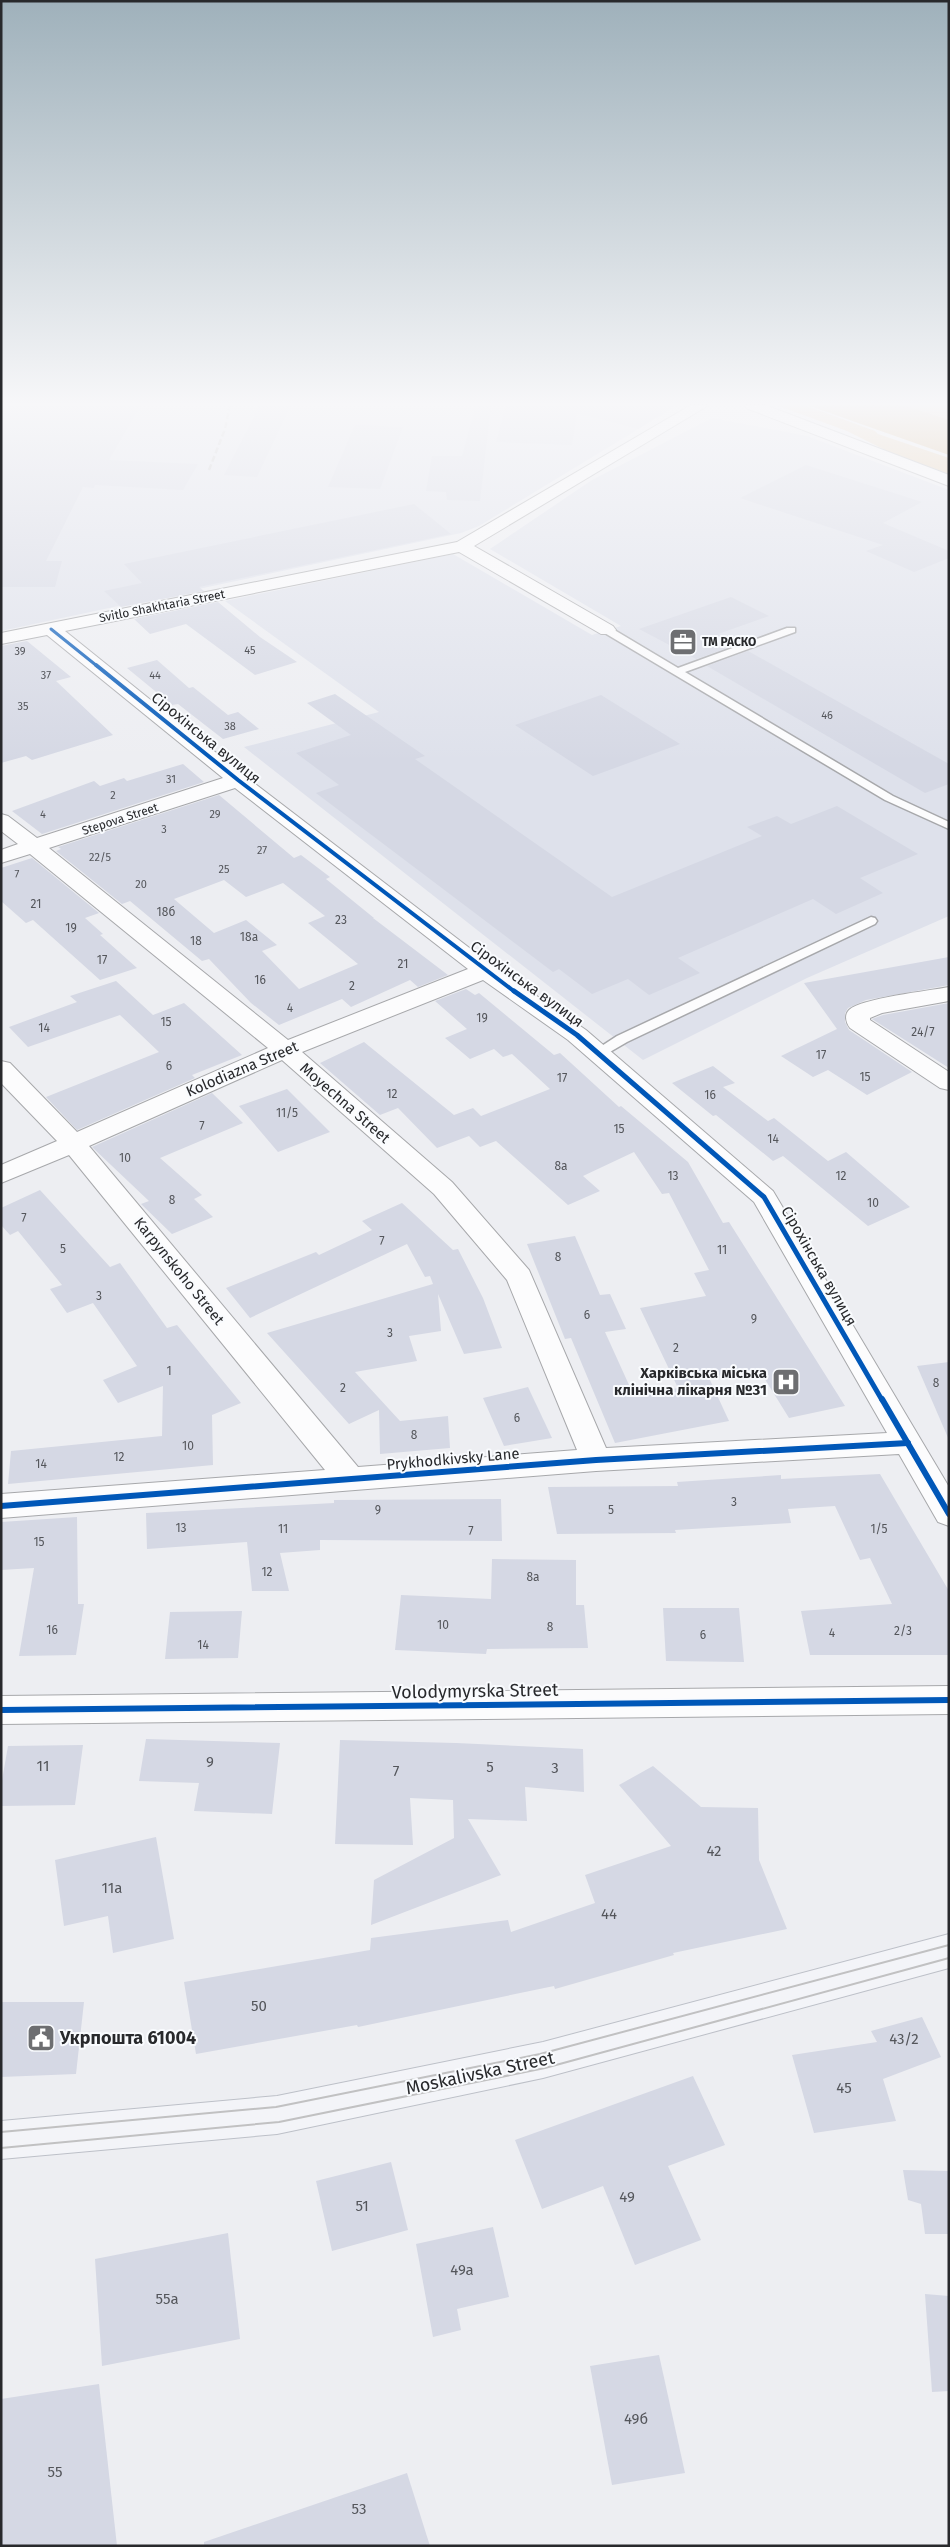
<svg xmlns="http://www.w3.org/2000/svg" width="950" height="2547" font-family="'Fira Sans',sans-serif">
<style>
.built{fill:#dee1eb}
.forest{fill:#e4c69d}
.water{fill:#d3ad78}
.building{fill:#d5d8e4;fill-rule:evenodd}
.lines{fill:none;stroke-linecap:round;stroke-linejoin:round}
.service-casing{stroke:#a7a8ab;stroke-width:3}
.minor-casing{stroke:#a7a8ab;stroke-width:2}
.primary-casing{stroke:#bdc0c8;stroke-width:2}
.service{fill:#fcfcfd;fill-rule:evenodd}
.minor{fill:#fcfcfd;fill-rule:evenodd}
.primary{fill:#f3f4f8;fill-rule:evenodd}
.tram{stroke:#c1c1c2;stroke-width:2}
.rail{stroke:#c1c1c2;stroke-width:2.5;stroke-dasharray:6 3;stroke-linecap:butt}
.cycleway-far3-casing{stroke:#f9fbfe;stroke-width:5}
.cycleway-far2-casing{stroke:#f9fbfe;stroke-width:6}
.cycleway-far1-casing{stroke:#f9fbfe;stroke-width:8}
.cycleway-casing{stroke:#f9fbfe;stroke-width:9}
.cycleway-far3{stroke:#0057b8;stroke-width:3}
.cycleway-far2{stroke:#0057b8;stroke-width:4}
.cycleway-far1{stroke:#0057b8;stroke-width:5}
.cycleway{stroke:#0057b8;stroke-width:6}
.labels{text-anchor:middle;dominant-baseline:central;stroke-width:4;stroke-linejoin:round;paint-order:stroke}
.far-number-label{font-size:11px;fill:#54565b}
.far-street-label{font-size:12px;fill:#28292c;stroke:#f9fbfe}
.far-poi-label{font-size:12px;font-weight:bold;fill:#28292c;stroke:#f9fbfe;text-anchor:start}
.number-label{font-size:12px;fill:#54565b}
.street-label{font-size:15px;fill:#28292c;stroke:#f9fbfe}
.poi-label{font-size:15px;font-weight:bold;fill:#28292c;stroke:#f9fbfe;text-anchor:end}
.near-number-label{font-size:15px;fill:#54565b}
.near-street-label{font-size:18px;fill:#28292c;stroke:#f9fbfe}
.near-poi-label{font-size:18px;font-weight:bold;fill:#28292c;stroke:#f9fbfe;text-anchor:start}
</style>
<rect width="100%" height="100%" fill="#edeef2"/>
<g class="built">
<polygon points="1,405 678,405 479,526 461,533 1,631"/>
<polygon points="712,418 807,436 949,490 949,916 807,978 643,1060 244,747 379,712 225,601 453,554 592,635 621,626 490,549 592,480"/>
</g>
<g class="forest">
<polygon points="776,405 804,405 875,431 878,434 949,458 949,474 891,453 847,431"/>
<polygon points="901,405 949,405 949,421"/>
</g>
<polygon class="water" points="807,405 903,405 949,420 949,455"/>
<g class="building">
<polygon points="1,405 141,405 109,460 198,464 183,490 95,485 94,488 83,487 46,561 62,561 55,587 1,587"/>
<polygon points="260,405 291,405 257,477 224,475"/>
<polygon points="476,405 491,405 480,501 447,500 446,492 426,491 432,456 462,456"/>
<polygon points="506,405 676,405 638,429 577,413 572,445 496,442"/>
<polygon points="355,425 403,427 380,489 328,487"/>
<polygon points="806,465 922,502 883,523 949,551 949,558 914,572 866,551 883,545 740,498"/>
<polygon points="414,504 451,534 199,587 204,591 121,607 104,591 142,583 124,564"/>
<polygon points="731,597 769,616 718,634 736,645 696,659 639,629"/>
<polygon points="218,602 260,637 297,662 255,675 186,624 150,634 134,619"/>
<polygon points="27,641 71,677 56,681 113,735 32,760 26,756 1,763 1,646"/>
<polygon points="748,651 949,764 949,784 925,793 707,666"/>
<polygon points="157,660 189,688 193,687 228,715 238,712 259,729 223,739 178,704 172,705 127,668"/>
<polygon points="335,694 425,756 415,759 612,897 762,836 747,827 777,816 791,824 837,806 918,854 860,878 883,893 836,914 813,899 678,958 700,973 649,995 628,979 592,994 559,969 553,972 316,793 339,785 296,753 351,735 307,703"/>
<polygon points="601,695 680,744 593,776 515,725"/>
<polygon points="183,764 204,782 42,834 12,811 94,781 100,786 124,778 127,781"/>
<path d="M219,795l75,63 7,-3 29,22 -4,2 48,39h-1l75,57 -30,12 -8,-7 -59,27 -9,-8 -63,26 -28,-22 -42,-44 -7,2 -72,-60 -8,3 -66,-53 5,-2 -3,-2zM224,880l22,17 37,-14 42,33 -17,7 50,41 -59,25 -37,-38 15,-6 -31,-25 -32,13 -40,-34z"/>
<polygon points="32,858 99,913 85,918 103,934 100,935 137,968 100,980 33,920 26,923 1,901 1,868"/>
<polygon points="949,957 949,985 866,1000 848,1008 845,1013 845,1022 849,1030 912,1072 867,1095 828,1070 813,1077 781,1056 837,1029 804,983"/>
<polygon points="116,981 153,1015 184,1003 242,1055 192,1075 195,1078 77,1130 46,1097 159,1052 120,1015 28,1047 9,1027 77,1002 70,996"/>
<polygon points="466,989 475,995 479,993 554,1055 560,1053 619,1107 621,1106 688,1162 723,1223 729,1222 845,1406 789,1418 758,1368 710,1380 729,1421 615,1443 571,1338 565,1339 527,1244 575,1236 600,1295 610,1294 626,1329 605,1332 634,1396 678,1388 640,1308 706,1296 694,1273 709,1270 669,1193 662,1194 634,1152 583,1176 600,1191 568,1205 496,1141 480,1147 469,1136 437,1148 398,1108 380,1115 320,1063 364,1042 454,1115 473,1108 481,1116 550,1089 512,1054 503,1057 494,1049 470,1059 445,1038 467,1029 435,1001"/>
<polygon points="949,1003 949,1068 872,1019 883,1015"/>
<polygon points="713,1066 735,1083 723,1087 768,1121 774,1118 828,1161 846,1152 910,1207 868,1226 783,1156 773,1161 716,1115 713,1116 672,1083"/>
<polygon points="287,1089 330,1132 278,1152 239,1106"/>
<polygon points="212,1093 243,1123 160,1158 202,1195 194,1199 213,1217 172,1234 141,1204 149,1201 92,1147"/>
<polygon points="40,1190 110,1267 120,1263 167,1328 177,1325 241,1403 212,1415 213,1465 8,1484 11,1451 162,1436 163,1386 118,1403 103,1380 137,1366 93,1303 67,1313 50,1289 62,1285 18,1231 10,1235 1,1225 1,1208"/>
<polygon points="402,1203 453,1250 458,1249 483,1298 502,1348 464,1354 438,1294 441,1331 409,1336 417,1361 355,1372 400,1421 448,1416 450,1448 380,1454 379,1410 349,1424 267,1333 433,1284 430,1276 425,1277 407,1244 250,1318 226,1288 316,1252 319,1255 372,1230 362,1221"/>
<polygon points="949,1362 949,1440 917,1366"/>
<polygon points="528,1387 552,1438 504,1446 483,1398"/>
<polygon points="880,1474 949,1591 949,1655 810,1655 801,1611 892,1604 870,1558 860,1560 835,1506 788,1509 791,1523 675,1530 676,1533 557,1534 548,1487 678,1486 677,1482 781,1475 781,1479"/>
<polygon points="501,1499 502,1541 320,1540 320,1550 280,1553 289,1591 252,1591 247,1542 147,1549 146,1513 334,1503 334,1500"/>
<polygon points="77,1517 78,1604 84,1604 76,1655 19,1656 34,1568 1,1570 1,1522"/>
<polygon points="492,1559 576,1560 576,1605 584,1605 588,1648 487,1649 486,1654 395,1650 401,1595 491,1599"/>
<polygon points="663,1608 739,1608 744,1662 666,1661"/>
<polygon points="242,1611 238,1658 165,1659 170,1612"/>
<polygon points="146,1739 280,1743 272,1814 194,1811 199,1783 139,1781"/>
<polygon points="340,1740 456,1743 583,1749 584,1792 525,1787 527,1821 468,1819 501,1875 371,1925 374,1880 454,1838 453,1800 410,1798 413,1845 335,1844"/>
<polygon points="83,1745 75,1805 1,1806 1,1786 8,1746"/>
<polygon points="653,1766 701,1807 758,1808 759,1860 787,1929 673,1953 674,1955 555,1989 554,1986 358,2027 357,2025 196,2054 184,1982 370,1950 371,1938 508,1920 511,1932 595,1903 585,1875 671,1846 619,1785"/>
<polygon points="156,1837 174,1939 113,1953 108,1916 64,1926 55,1860"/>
<polygon points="1,2002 84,2002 76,2074 1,2077"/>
<polygon points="922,2017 941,2057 883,2079 896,2121 814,2133 792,2055 877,2042 871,2031"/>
<polygon points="693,2076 725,2145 668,2166 701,2240 635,2265 603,2186 542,2209 515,2140"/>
<polygon points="391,2162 408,2230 332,2251 316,2181"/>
<polygon points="903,2170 949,2171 949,2234 925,2234 921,2204 908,2200"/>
<polygon points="493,2227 509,2297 457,2309 461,2330 433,2337 416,2244"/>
<polygon points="228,2233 240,2339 102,2366 95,2259"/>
<polygon points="925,2294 949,2296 949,2391 932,2392"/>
<polygon points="659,2355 685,2473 612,2485 590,2366"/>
<polygon points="99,2384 117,2546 1,2546 1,2399"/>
<polygon points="407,2473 430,2546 204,2546 204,2542"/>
</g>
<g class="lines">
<defs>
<g id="service">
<polygon points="603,628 611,628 678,668 787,628 795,628 795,632 685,672 893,796 949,822 949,829 885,800 603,632"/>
<polygon points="871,917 875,918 877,921 875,924 627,1042 603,1056 593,1056 591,1053 617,1036"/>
</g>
<g id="minor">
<path d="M691,405h18l-235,141 139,80 3,4 -3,4h-12l-142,-82 -394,79 180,145 248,190 93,64 187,161 176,296v39l-11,-4 -39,-68 -303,17 -595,47v-24l324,-24 -256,-315 -68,28v-18l56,-24 -56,-58v-22l9,2 67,69 191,-84 -238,-194 -29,9v-13l17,-6 -17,-13v-17l7,2 29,22 186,-60 -176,-143 -46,9v-11l456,-91zM235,788l233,181 -180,71 -239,-192zM483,980l85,60 186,162 133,231 -281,15 -77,-178 -77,-88 -150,-130zM282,1060l152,134 73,86 70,170 -219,17 -269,-321z"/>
<polygon points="744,405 765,405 949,475 949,486 746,408"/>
<path d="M949,987v14l-67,12 -12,5v2l79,52v18l-9,-2 -90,-60c-4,-5 -6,-13 -1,-18 12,-12 80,-19 100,-23z"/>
<polygon points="949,1686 949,1714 1,1724 1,1696"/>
</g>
<polygon id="primary" points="949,1934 949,1968 543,2078 277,2134 1,2159 1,2121 277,2096 543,2042"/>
</defs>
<use href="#service" class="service-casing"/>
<use href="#minor" class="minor-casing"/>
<use href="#primary" class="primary-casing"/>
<use href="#service" class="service"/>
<use href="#minor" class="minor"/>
<use href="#primary" class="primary"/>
<g class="tram">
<polyline points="1,2132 276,2107 540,2054 949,1945"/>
<polyline points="1,2148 279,2122 545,2068 949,1958"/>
</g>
<polyline class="rail" points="209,470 225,429 230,405"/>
<defs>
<polyline id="cycleway-far3" points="51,629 97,666"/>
<polyline id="cycleway-far2" points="96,665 238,780 515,992"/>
<polyline id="cycleway-far1" points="514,991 577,1035 764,1197 882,1400"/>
<g id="cycleway">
<polyline points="882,1399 949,1514"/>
<polyline points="1,1506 596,1460 908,1443"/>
<polyline points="1,1710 949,1700"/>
</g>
</defs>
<use href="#cycleway-far3" class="cycleway-far3-casing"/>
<use href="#cycleway-far2" class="cycleway-far2-casing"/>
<use href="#cycleway-far1" class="cycleway-far1-casing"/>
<use href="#cycleway" class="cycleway-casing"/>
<use href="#cycleway-far3" class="cycleway-far3"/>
<use href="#cycleway-far2" class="cycleway-far2"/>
<use href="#cycleway-far1" class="cycleway-far1"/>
<use href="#cycleway" class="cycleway"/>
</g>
<linearGradient id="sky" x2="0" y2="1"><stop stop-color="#9fb1bb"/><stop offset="0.53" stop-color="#f7f7f9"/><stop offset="1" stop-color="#f7f7f9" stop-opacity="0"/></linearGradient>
<rect width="950" height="762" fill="url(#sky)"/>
<defs>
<symbol id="office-square" viewBox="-11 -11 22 22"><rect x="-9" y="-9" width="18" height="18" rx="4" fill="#6d6e71" stroke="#f9fbfe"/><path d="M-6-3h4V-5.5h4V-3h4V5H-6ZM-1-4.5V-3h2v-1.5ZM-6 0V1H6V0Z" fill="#fff"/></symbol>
<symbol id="hospital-square" viewBox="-11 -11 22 22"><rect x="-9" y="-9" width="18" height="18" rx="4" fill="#6d6e71" stroke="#f9fbfe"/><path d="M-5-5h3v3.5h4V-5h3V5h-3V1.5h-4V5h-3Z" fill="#fff"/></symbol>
<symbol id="civic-square" viewBox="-11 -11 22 22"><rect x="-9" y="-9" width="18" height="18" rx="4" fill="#6d6e71" stroke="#f9fbfe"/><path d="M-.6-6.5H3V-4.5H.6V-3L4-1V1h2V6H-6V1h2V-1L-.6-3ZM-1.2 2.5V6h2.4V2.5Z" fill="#fff"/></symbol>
</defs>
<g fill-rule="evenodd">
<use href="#office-square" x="667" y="626" width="32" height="32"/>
<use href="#hospital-square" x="770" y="1366" width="32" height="32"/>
<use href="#civic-square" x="25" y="2022" width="32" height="32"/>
</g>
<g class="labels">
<g class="far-number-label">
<text x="250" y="650">45</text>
<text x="20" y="651">39</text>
<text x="46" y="675">37</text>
<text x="155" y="675">44</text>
<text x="23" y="706">35</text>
<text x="827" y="715">46</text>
<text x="230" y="726">38</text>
<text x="171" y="779">31</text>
<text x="113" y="795">2</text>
<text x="43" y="814">4</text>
<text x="215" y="814">29</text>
<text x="164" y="829">3</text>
<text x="262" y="850">27</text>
<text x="100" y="857">22/5</text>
<text x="224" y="869">25</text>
<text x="17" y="874">7</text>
<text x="141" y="884">20</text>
</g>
<g class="far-street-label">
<text transform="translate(162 606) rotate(-11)">Svitlo Shakhtaria Street</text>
<text transform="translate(120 819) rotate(-18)">Stepova Street</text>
</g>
<g class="far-poi-label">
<text x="702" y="642">ТМ РАСКО</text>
</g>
<g class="number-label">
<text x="36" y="904">21</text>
<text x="166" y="912">18б</text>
<text x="341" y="920">23</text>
<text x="71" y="928">19</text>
<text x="249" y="937">18а</text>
<text x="196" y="941">18</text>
<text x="102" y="960">17</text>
<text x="403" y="964">21</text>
<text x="260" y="980">16</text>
<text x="352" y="986">2</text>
<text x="290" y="1008">4</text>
<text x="482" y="1018">19</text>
<text x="166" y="1022">15</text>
<text x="44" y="1028">14</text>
<text x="923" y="1032">24/7</text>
<text x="821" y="1055">17</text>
<text x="169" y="1066">6</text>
<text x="865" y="1077">15</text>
<text x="562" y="1078">17</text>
<text x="392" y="1094">12</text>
<text x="710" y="1095">16</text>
<text x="287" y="1113">11/5</text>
<text x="202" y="1126">7</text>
<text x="619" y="1129">15</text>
<text x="773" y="1139">14</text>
<text x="125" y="1158">10</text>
<text x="561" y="1166">8а</text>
<text x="673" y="1176">13</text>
<text x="841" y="1176">12</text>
<text x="172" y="1200">8</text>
<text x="873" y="1203">10</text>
<text x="24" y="1218">7</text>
<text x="382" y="1241">7</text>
<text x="63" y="1249">5</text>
<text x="722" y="1250">11</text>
<text x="558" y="1257">8</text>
<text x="99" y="1296">3</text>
<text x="587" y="1315">6</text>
<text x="754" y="1319">9</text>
<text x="390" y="1333">3</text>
<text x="676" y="1348">2</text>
<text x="169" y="1371">1</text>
<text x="936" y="1383">8</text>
<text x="343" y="1388">2</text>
<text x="517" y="1418">6</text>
<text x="414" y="1435">8</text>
<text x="188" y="1446">10</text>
<text x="119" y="1457">12</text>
<text x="41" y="1464">14</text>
<text x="734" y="1502">3</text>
<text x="378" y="1510">9</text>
<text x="611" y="1510">5</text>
<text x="181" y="1528">13</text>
<text x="283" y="1529">11</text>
<text x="879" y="1529">1/5</text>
<text x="471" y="1531">7</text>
<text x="39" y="1542">15</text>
<text x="267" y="1572">12</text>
<text x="533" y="1577">8а</text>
<text x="443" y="1625">10</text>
<text x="550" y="1627">8</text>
<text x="52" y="1630">16</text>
<text x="903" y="1631">2/3</text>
<text x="832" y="1633">4</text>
<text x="703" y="1635">6</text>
<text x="203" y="1645">14</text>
</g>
<g class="street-label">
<text transform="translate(206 738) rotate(39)">Сірохінська вулиця</text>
<text transform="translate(527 984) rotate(36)">Сірохінська вулиця</text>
<text transform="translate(242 1069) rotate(-23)">Kolodiazna Street</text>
<text transform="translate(345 1103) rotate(41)">Moyechna Street</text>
<text transform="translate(819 1266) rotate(60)">Сірохінська вулиця</text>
<text transform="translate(179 1271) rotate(51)">Karpynskoho Street</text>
<text transform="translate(453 1459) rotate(-5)">Prykhodkivsky Lane</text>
</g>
<g class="poi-label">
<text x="767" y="1373">Харківська міська<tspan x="767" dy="17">клінічна лікарня №31</tspan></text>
</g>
<g class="near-number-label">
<text x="210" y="1762">9</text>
<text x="43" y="1766">11</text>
<text x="490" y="1767">5</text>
<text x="555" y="1768">3</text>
<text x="396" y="1771">7</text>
<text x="714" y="1851">42</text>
<text x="112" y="1888">11а</text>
<text x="609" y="1914">44</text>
<text x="259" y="2006">50</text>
<text x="904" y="2039">43/2</text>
<text x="844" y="2088">45</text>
<text x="627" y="2197">49</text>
<text x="362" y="2206">51</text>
<text x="462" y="2270">49а</text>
<text x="167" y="2299">55а</text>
<text x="636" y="2419">49б</text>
<text x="55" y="2472">55</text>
<text x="359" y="2509">53</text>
</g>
<g class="near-street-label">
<text transform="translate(475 1691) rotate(-1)">Volodymyrska Street</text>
<text transform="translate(480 2073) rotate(-12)">Moskalivska Street</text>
</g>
<g class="near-poi-label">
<text x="60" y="2038">Укрпошта 61004</text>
</g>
</g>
<rect width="950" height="2547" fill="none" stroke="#28292c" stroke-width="5"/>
</svg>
